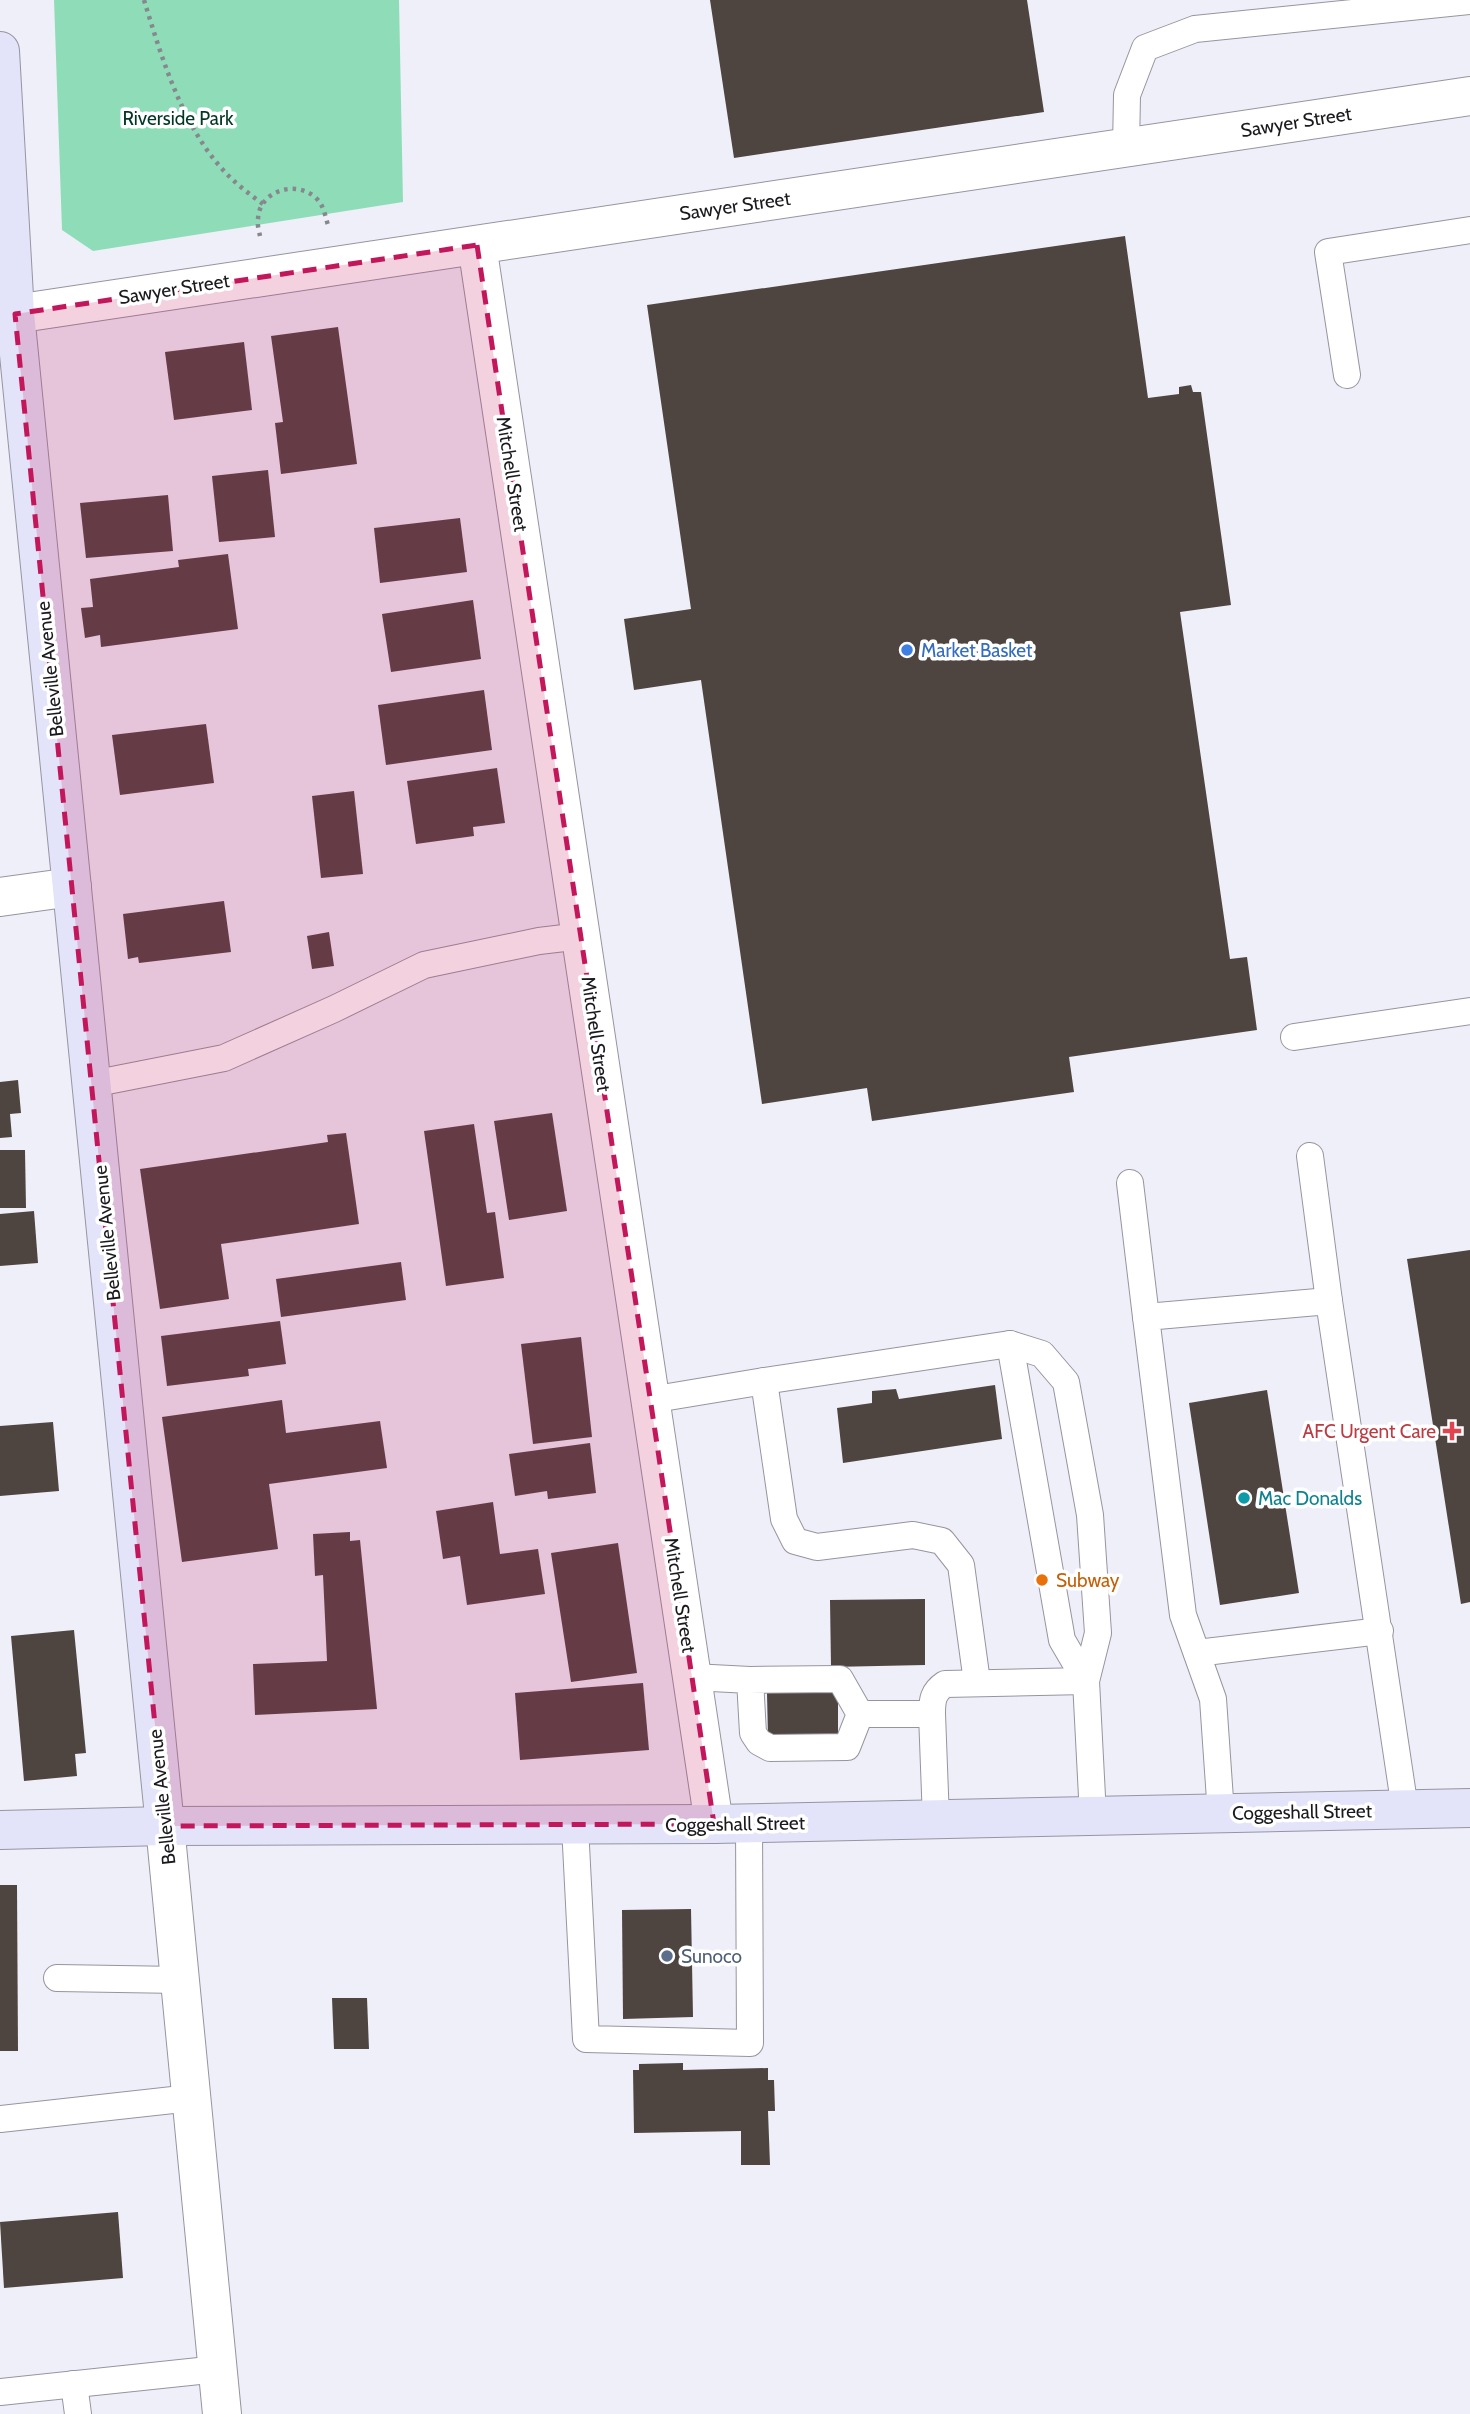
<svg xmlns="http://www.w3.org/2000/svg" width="1470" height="2414" font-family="Cabin,sans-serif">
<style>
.green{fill:#8fddb8}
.building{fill:#4e4541}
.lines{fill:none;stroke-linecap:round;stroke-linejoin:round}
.service-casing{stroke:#96959f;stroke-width:28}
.minor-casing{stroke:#96959f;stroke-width:40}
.tertiary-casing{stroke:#96959f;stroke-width:40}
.secondary-casing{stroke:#96959f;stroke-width:40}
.path{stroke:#87878e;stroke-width:4.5;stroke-dasharray:3.5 5;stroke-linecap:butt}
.service{stroke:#fff;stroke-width:26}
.minor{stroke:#fff;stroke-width:38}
.tertiary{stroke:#fff;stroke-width:38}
.secondary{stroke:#e3e3fa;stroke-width:38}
.marked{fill:#c2185b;fill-opacity:0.2;stroke:#c2185b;stroke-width:5;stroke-dasharray:14 9;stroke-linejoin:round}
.shop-dot{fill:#3f7fe0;stroke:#fff;stroke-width:2.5}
.health-dot{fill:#e0444e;stroke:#fff;stroke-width:2.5}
.culture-dot{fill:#0f9aa8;stroke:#fff;stroke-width:2.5}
.food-dot{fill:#e8710a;stroke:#fff;stroke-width:2.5}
.service-dot{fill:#5c6f8a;stroke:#fff;stroke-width:2.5}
.labels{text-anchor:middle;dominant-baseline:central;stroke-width:7;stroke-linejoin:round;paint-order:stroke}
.park-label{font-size:19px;fill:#033724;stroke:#fff}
.street-label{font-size:19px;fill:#1a1a1e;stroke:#fff}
.shop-label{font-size:19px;fill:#366cbe;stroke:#fff;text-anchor:start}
.health-label{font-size:19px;fill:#be3a42;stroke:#fff;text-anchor:end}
.culture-label{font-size:19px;fill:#0d838f;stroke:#fff;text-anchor:start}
.food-label{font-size:19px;fill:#c56008;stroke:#fff;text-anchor:start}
.service-label{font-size:19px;fill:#4e5e75;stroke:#fff;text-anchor:start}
</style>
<rect width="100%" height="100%" fill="#efeff9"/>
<polygon class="green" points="54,0 399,0 403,202 93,251 62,230"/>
<g class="building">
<polygon points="710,0 1027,0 1044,112 734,158"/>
<polygon points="1125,236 1148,398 1179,394 1179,387 1191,385 1193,392 1201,392 1231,605 1180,612 1230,959 1247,957 1257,1030 1069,1057 1074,1092 872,1121 867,1088 762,1104 701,680 634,690 624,619 691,609 647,305"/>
<polygon points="338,327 357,464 281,474 275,423 283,422 271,336"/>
<polygon points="244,342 252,410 174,420 165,352"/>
<polygon points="268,470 275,537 219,542 212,476"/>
<polygon points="168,495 173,551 86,558 80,503"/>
<polygon points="460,518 467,572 380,583 374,528"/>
<polygon points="228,554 238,629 101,647 100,635 85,638 81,608 93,607 90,579 179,567 178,560"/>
<polygon points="473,600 481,659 391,672 382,614"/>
<polygon points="484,690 492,750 386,765 378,705"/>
<polygon points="206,724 214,783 120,795 112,735"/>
<polygon points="497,768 505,823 473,827 474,836 416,844 407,781"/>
<polygon points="354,791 363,874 321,878 312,796"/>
<polygon points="224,901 231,952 139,963 138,957 128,959 123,914"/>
<polygon points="329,932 334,966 312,969 307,936"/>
<polygon points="18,1080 21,1113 10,1114 12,1137 0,1138 0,1082"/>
<polygon points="552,1113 567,1211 509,1220 494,1121"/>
<polygon points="474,1124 487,1213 495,1212 504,1278 446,1286 424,1131"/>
<polygon points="346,1133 359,1224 221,1244 229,1299 160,1309 140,1169 328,1142 327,1135"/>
<polygon points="0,1150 25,1150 26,1208 0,1208"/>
<polygon points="34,1211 38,1263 0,1266 0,1214"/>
<polygon points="1470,1250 1470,1602 1461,1604 1407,1259"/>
<polygon points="401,1262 406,1300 281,1317 276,1279"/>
<polygon points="280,1321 286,1364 248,1369 249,1376 167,1386 161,1336"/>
<polygon points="581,1337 592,1437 533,1444 521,1344"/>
<polygon points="995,1385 1002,1439 843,1463 837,1408 872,1403 872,1391 896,1389 899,1399"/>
<polygon points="1267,1390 1299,1593 1220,1605 1189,1403"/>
<polygon points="282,1400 286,1433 380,1421 387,1468 269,1484 278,1549 182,1562 162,1417"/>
<polygon points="53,1422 59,1491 0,1496 0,1426"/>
<polygon points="590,1443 596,1493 548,1499 547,1491 515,1496 509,1454"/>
<polygon points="493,1502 500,1554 538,1549 545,1594 467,1605 460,1556 443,1559 436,1511"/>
<polygon points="350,1532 350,1541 360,1540 377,1709 255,1715 253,1664 327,1661 323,1575 315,1576 313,1534"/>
<polygon points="618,1543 637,1673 571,1682 551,1553"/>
<polygon points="925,1599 925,1665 831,1667 830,1600"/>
<polygon points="74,1630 86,1753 75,1754 77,1776 24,1781 11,1636"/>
<polygon points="643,1683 649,1750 520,1760 515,1693"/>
<polygon points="838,1691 838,1737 768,1738 767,1693"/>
<polygon points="0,1885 17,1885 18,2051 0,2051"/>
<polygon points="691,1909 693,2017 623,2019 622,1910"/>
<polygon points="332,1998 367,1998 369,2049 334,2049"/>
<polygon points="683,2063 683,2070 768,2068 768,2080 774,2080 775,2111 768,2111 770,2165 741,2165 741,2131 634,2133 633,2070 639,2070 639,2064"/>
<polygon points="118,2212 123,2278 4,2288 0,2222"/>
</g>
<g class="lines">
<defs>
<g id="service">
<polyline points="1126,148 1127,95 1145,48 1195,29 1470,1"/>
<polyline points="1347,375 1328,252 1470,230"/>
<polyline points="1294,1037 1470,1011"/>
<polyline points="92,1084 224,1058 334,1009 424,965 539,941 581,936"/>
<polyline points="1310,1156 1329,1301"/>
<polyline points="1130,1183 1146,1317"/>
<polyline points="1010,1344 1062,1640 1086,1681"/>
<polyline points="764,1381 1010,1344 1042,1354 1066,1382 1090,1515 1098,1633 1086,1681 1093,1816"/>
<polyline points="650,1400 764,1381 784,1519 795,1541 817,1547 913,1535 942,1541 961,1565 977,1682"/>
<polyline points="1197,1653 1380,1631"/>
<polyline points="692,1677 750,1680 840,1679 860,1714 847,1747 770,1748 759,1742 753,1733 750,1680"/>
<polyline points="860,1714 932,1714"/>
<polyline points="1221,1814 1213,1699 1183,1615 1146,1317 1329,1301 1405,1809"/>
<path d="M936,1820l-4,-106c0,-14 1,-22 13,-30l141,-3"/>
<polyline points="575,1826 586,2039 750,2043 749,1823"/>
<polyline points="57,1978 180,1980"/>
<polyline points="0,2119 191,2098"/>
<polyline points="74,2384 78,2414"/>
<polyline points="0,2392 218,2369"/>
</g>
<g id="minor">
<polyline points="477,245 714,1824"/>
<polyline points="15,314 1470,96"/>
<polyline points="0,897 72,887"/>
</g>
<polyline id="tertiary" points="165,1826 222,2414"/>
<g id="secondary">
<polyline points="0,51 15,314 165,1826"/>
<polyline points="0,1830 165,1826 714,1824 1470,1808"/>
</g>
</defs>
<use href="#service" class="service-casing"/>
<use href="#minor" class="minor-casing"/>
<use href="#tertiary" class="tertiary-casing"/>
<use href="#secondary" class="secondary-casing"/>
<g class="path">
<path d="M144,0c19,62 41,136 90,181 9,8 19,16 29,23"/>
<path d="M260,236c-1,-5 -3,-11 -2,-17 1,-29 40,-40 59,-20 7,7 8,17 11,26"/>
</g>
<use href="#service" class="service"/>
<use href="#minor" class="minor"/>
<use href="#tertiary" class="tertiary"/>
<use href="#secondary" class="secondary"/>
</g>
<path class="marked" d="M477,245l237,1579 -549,2 -150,-1512z"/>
<circle class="shop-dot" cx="907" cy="650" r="7"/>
<path class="health-dot" d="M1448.5 1420.5h7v7h7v7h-7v7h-7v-7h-7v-7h7z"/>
<circle class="culture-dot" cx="1244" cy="1498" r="7"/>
<circle class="food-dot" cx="1042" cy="1580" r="7"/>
<circle class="service-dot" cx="667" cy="1956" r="7"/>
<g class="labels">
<g class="park-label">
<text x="178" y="118">Riverside Park</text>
</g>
<g class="street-label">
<text transform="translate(1296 122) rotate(-9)">Sawyer Street</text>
<text transform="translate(735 206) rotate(-8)">Sawyer Street</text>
<text transform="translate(174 289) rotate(-9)">Sawyer Street</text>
<text transform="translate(512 474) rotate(81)">Mitchell Street</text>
<text transform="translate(50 669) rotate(-96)">Belleville Avenue</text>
<text transform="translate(596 1034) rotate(82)">Mitchell Street</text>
<text transform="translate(107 1233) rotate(-96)">Belleville Avenue</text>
<text transform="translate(680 1595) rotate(81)">Mitchell Street</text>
<text transform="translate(162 1797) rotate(-96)">Belleville Avenue</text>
<text transform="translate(1302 1812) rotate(-1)">Coggeshall Street</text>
<text transform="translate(735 1824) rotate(-1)">Coggeshall Street</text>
</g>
<g class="shop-label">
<text x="921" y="650">Market Basket</text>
</g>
<g class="health-label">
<text x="1436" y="1431">AFC Urgent Care</text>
</g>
<g class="culture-label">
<text x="1258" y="1498">Mac Donalds</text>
</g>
<g class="food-label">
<text x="1056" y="1580">Subway</text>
</g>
<g class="service-label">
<text x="681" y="1956">Sunoco</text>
</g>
</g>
</svg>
